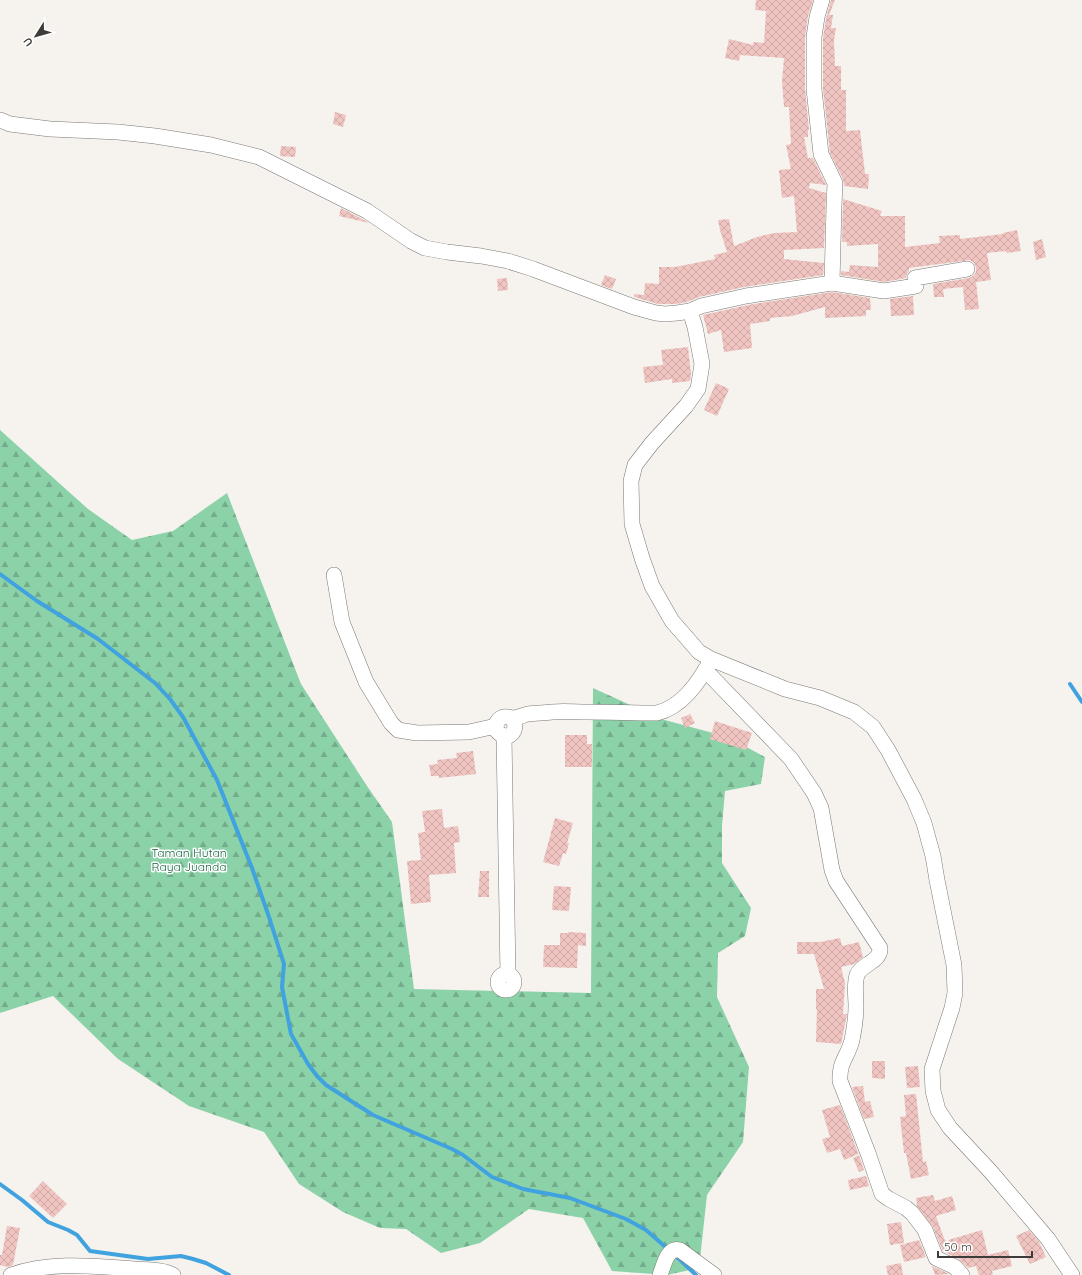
<svg xmlns="http://www.w3.org/2000/svg" width="1082" height="1275" font-family="Quicksand,sans-serif">
<style>
.forest{fill:url(#forest-firs)}
.lines{fill:none;stroke-linecap:round;stroke-linejoin:round}
.stream{stroke:#40a2df;stroke-width:4}
.building{fill:url(#building-cross-hatch)}
.street-casing{stroke:#7b7875;stroke-width:16}
.street{stroke:#fff;stroke-width:15}
.labels{text-anchor:middle;dominant-baseline:central;stroke-width:3;stroke-linejoin:round;paint-order:stroke}
.park-label{font-size:12px;fill:#1b6742;stroke:#fff}
</style>
<defs>
<pattern id="forest-firs" width="22" height="20" patternUnits="userSpaceOnUse"><rect width="22" height="20" fill="#8cd2a9"/><path d="M5 1l3.5 6h-7zM16 11l3.5 6h-7z" fill="#74ac8b"/></pattern>
<pattern id="building-cross-hatch" width="8" height="8" patternUnits="userSpaceOnUse"><rect width="8" height="8" fill="#f0c4c0"/><path d="M0 0l8 8M0 8l8-8" fill="none" stroke="#cfa9a6"/></pattern>
</defs>
<rect width="100%" height="100%" fill="#f6f3ef"/>
<polygon class="forest" points="0,430 88,509 132,540 173,531 227,493 301,684 367,786 392,822 414,989 591,993 593,688 661,719 728,737 765,757 761,784 725,791 722,826 722,863 751,908 745,936 718,953 717,997 749,1067 743,1142 707,1195 699,1268 667,1275 612,1271 583,1218 529,1209 480,1243 441,1253 406,1229 380,1228 343,1212 299,1184 264,1132 189,1106 118,1059 53,996 0,1013"/>
<g class="lines">
<g class="stream">
<polyline points="0,574 37,601 98,639 155,683 170,699 183,717 217,780 252,868 269,917 284,964 282,987 291,1034 308,1064 317,1076 326,1085 373,1115 452,1149 463,1155 492,1177 523,1189 570,1198 626,1219 646,1230 669,1250"/>
<polyline points="1070,684 1082,702"/>
<polyline points="0,1184 22,1200 48,1222 68,1230 77,1235 90,1251 148,1259 181,1256 193,1259 206,1263 229,1275"/>
<polyline points="676,1256 696,1275"/>
</g>
</g>
<g class="building">
<polygon points="756,0 813,0 808,16 805,37 805,89 809,130 808,130 808,137 804,137 808,158 813,158 826,185 810,183 809,188 826,193 824,248 784,250 784,259 824,263 823,275 744,287 699,297 687,302 676,304 658,304 634,297 634,294 644,295 645,283 659,284 659,267 675,267 715,259 714,255 727,252 720,230 718,220 729,219 734,246 757,237 774,233 797,232 794,196 782,198 779,170 791,169 786,145 791,144 789,107 784,107 782,81 784,58 740,55 739,61 725,58 729,39 753,45 753,42 764,43 766,11 755,10"/>
<polygon points="831,0 835,0 829,15 833,15 831,28 836,28 834,40 835,66 841,66 841,90 846,90 846,131 860,130 865,174 869,174 868,189 844,186 843,179 830,153 823,89 823,38 826,19"/>
<polygon points="335,112 346,115 343,127 333,124"/>
<polygon points="281,146 296,147 295,157 280,156"/>
<polygon points="843,199 882,211 880,216 905,216 905,247 940,243 939,236 960,235 960,239 1003,234 1003,233 1017,230 1021,251 1006,253 1006,251 987,253 991,280 976,282 979,309 965,310 963,287 943,289 944,297 934,297 933,284 969,278 973,276 976,272 976,267 974,263 970,260 909,268 909,271 907,274 906,278 884,282 841,275 841,271 849,272 850,265 878,267 878,244 847,246 847,242 842,242"/>
<polygon points="341,208 362,219 369,223 339,216"/>
<polygon points="1042,239 1046,257 1036,260 1033,242"/>
<polygon points="605,275 616,279 612,289 601,285"/>
<polygon points="507,278 508,290 498,291 497,279"/>
<polygon points="832,292 870,298 871,310 866,310 866,316 825,318 825,307 792,316 770,318 770,321 750,324 752,348 724,352 721,330 708,334 703,315 748,305"/>
<polygon points="913,296 914,315 891,316 890,299"/>
<polygon points="688,347 691,374 690,381 672,383 672,379 645,383 643,367 663,365 661,350"/>
<polygon points="716,383 729,389 717,416 704,410"/>
<polygon points="690,714 695,723 685,728 681,718"/>
<polygon points="715,721 752,733 746,750 710,739"/>
<polygon points="565,735 587,735 587,744 592,744 592,767 565,767"/>
<polygon points="473,751 476,774 439,778 439,776 431,776 429,765 438,764 437,760 457,758 456,753"/>
<polygon points="442,809 444,828 458,826 460,842 454,843 456,873 429,875 431,902 411,904 407,861 421,860 418,833 425,832 422,811"/>
<polygon points="555,818 573,823 567,843 569,843 566,854 563,853 559,866 543,862"/>
<polygon points="480,871 489,871 489,897 478,897"/>
<polygon points="554,886 571,887 569,911 552,910"/>
<polygon points="568,932 586,933 586,946 578,945 577,968 543,967 544,945 560,945 560,933 568,933"/>
<polygon points="840,938 842,946 859,942 863,957 854,964 841,967 845,983 843,1014 847,1014 841,1044 816,1042 817,1009 816,1009 816,989 824,989 814,954 797,954 797,942 820,942"/>
<polygon points="872,1061 885,1061 885,1079 872,1078"/>
<polygon points="918,1066 920,1087 907,1088 905,1067"/>
<polygon points="863,1086 865,1102 870,1101 874,1117 864,1119 852,1087"/>
<polygon points="916,1094 923,1162 926,1161 929,1175 911,1179 906,1153 904,1153 900,1117 906,1116 904,1095"/>
<polygon points="840,1105 857,1150 858,1154 844,1160 840,1149 827,1153 822,1139 830,1137 822,1110"/>
<polygon points="859,1155 864,1170 859,1172 853,1158"/>
<polygon points="866,1176 869,1186 850,1190 848,1180"/>
<polygon points="43,1181 67,1204 53,1218 29,1196"/>
<polygon points="933,1195 935,1201 952,1196 956,1210 936,1216 945,1241 982,1230 988,1255 1008,1250 1012,1266 992,1271 993,1275 979,1275 976,1266 968,1268 959,1259 943,1251 933,1227 917,1206 916,1198"/>
<polygon points="901,1222 904,1243 890,1245 887,1224"/>
<polygon points="7,1226 20,1228 13,1265 8,1267 0,1265 0,1255 2,1255"/>
<polygon points="1029,1230 1039,1242 1046,1257 1030,1264 1016,1236"/>
<polygon points="919,1240 926,1257 904,1262 900,1245"/>
<polygon points="901,1263 903,1275 888,1275 886,1266"/>
<polygon points="932,1266 949,1274 950,1274 935,1275"/>
</g>
<g class="lines">
<defs>
<g id="street">
<polyline points="822,0 817,17 814,37 814,89 821,154 835,183 834,206 832,283"/>
<polyline points="0,120 10,124 50,129 118,132 155,136 211,145 259,157 367,211 411,241 425,248 447,252 481,256 508,261 533,269 634,307 656,313 665,314 677,313 690,311 701,306 746,296 832,283 884,291 916,286 915,278 967,269"/>
<polyline points="690,311 695,327 702,364 698,389 686,406 652,443 635,465 631,481 632,524 642,558 652,586 672,621 699,652 711,659 785,689 820,698 854,712 873,727 888,750 914,799 924,823 933,856 937,880 954,965 955,993 952,1008 932,1069 933,1091 938,1110 950,1128 991,1172 1048,1239 1072,1275"/>
<polyline points="334,575 342,622 366,682 391,723 398,730 417,733 469,732 496,726"/>
<path d="M705,670l86,89 23,34 7,15 11,62 4,11 44,67c1,14 -19,16 -23,27 -3,10 -1,21 -1,31 0,12 -2,24 -4,34 -4,17 -13,21 -12,41l28,72 14,41 7,5 17,9 6,5 13,17 11,28 19,9 7,8"/>
<path d="M512,718c8,11 -3,24 -13,15 -5,-4 -3,-12 2,-15 5,-3 8,0 12,0 5,0 10,-3 15,-4 8,-1 16,-1 24,-2 11,-1 23,0 34,0 24,0 47,1 71,1 25,-6 41,-30 53,-51"/>
<polyline points="504,736 508,975"/>
<circle cx="506" cy="982" r="8"/>
<path d="M11,1275c41,-14 81,-9 123,-6 12,1 28,0 39,6"/>
<path d="M660,1275c4,-10 7,-28 20,-25l34,25"/>
</g>
</defs>
<use href="#street" class="street-casing"/>
<use href="#street" class="street"/>
</g>
<g class="labels">
<g class="park-label">
<text x="189" y="852">Taman Hutan<tspan x="189" dy="14">Raya Juanda</tspan></text>
</g>
</g>
<g transform="translate(36 36) rotate(233)" stroke="#ffffff" stroke-width="3" paint-order="stroke">
<path d="M0-3L7 15L0 10L-7 15Z" fill="#3d3c3a"/>
<text y="-6" font-size="11" font-weight="bold" text-anchor="middle" fill="#3d3c3a">U</text>
</g>
<path d="M938 1251v6h94v-6" fill="none" stroke="#3d3c3a" stroke-width="2"/>
<text x="944" y="1251" font-size="12" fill="#3d3c3a" stroke="#ffffff" stroke-width="3" paint-order="stroke">50 m</text>
</svg>
